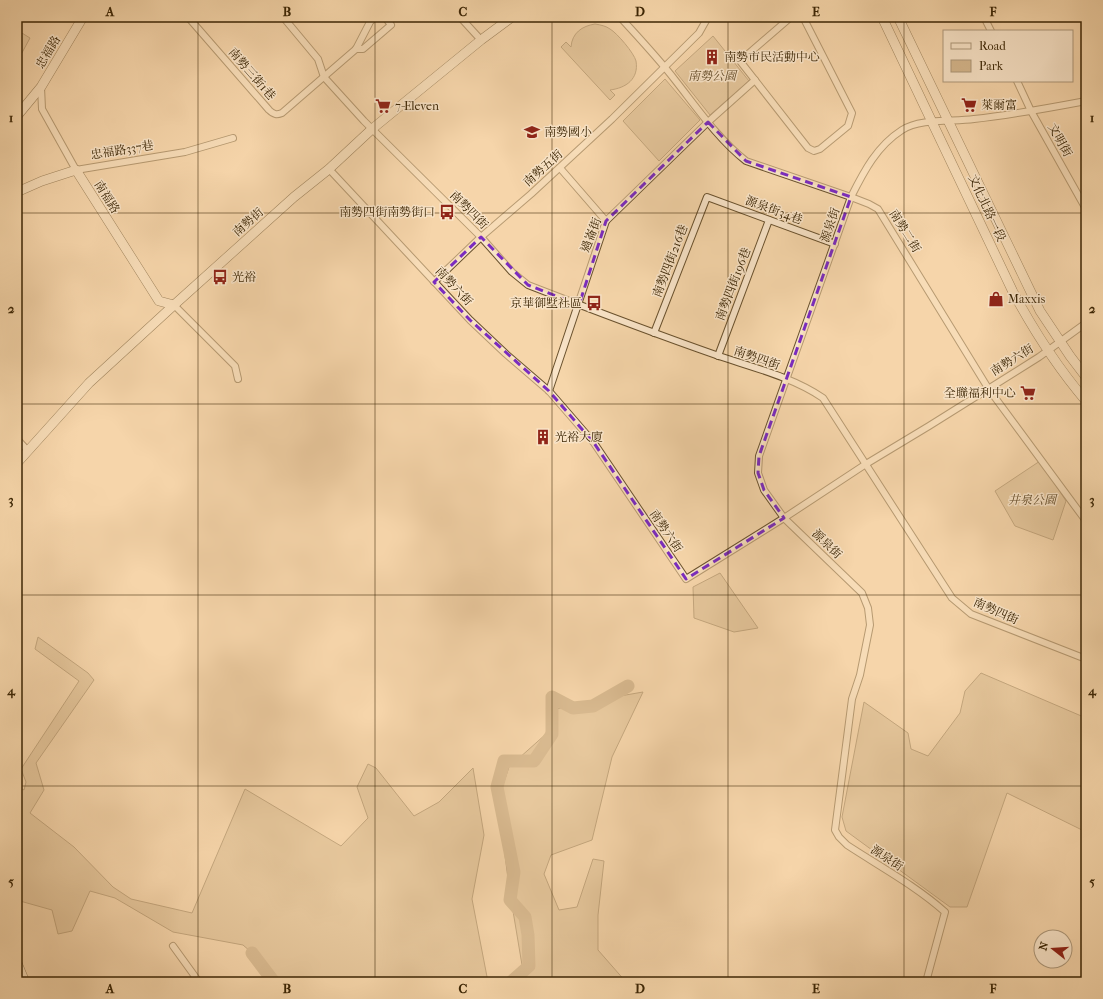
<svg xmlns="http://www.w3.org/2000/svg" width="1103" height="999" font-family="'IM FELL French Canon','Noto Serif TC',serif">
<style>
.green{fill:#d6b88e;stroke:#896f4a}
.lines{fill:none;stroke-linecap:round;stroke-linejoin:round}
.river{stroke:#b79a72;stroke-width:13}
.street-casing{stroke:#6a522e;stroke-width:8}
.secondary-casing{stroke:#3c2605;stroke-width:10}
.street{stroke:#f9e4c8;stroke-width:6}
.secondary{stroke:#f9e4c8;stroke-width:9}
.marked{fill:none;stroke:#7b2cbf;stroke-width:3;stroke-dasharray:8 5;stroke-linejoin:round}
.grid{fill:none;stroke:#3c2605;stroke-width:1;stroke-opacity:0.55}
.labels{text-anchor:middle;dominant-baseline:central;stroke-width:3;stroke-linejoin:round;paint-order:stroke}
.street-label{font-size:12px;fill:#3c2605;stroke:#f9e4c8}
.poi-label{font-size:12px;fill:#3c2605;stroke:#f9e4c8;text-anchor:start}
.park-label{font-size:12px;font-style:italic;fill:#624a27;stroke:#f9e4c8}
.neatline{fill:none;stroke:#3c2605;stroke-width:1.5}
.grid-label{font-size:13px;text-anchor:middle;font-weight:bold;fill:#3c2605}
</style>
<rect width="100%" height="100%" fill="#f6d6aa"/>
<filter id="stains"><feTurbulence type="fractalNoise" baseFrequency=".005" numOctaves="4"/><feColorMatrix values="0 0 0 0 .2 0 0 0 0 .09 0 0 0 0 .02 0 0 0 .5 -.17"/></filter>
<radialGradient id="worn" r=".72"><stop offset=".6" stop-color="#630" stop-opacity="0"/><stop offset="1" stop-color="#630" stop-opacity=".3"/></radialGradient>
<g class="green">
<path d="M595,24c6,1 11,2 15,5 7,4 24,24 26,32 3,18 -10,27 -26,29l5,5 -5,5 -49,-53 5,-5 5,5c1,-14 11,-21 24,-23z"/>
<polygon points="17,30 30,38 17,62"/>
<polygon points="713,36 749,81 710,115 675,71"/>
<polygon points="665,79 700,120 659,161 623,121"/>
<polygon points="1040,461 1066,501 1053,540 1015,526 995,491"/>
<polygon points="720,573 758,628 734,632 694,618 693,587"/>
<polygon points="38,637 88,673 94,680 36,763 44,790 30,813 74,847 113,887 131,899 192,913 245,789 341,846 368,818 357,787 368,764 376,768 414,816 439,802 473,768 484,835 472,899 488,982 279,982 273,971 243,945 173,932 115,898 90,891 72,931 58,934 52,910 20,901 20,873 17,867 17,786 24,790 26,782 21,769 79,681 35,649"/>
<polygon points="981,673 1086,718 1086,831 1082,830 1007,793 967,907 950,907 846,831 842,817 864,702 908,733 911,749 928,756 960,713 965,691"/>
<polygon points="643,692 612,757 592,840 551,855 544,874 559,910 577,907 593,859 604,861 598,915 598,950 626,982 528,982 524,977 509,887 498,800 509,767 546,734 550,711 574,704"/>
</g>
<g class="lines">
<g class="river">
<polyline points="252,953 274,982"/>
<polyline points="511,982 529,966 528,935 525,917 510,900 514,872 497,787 504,761 534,761 552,734 552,697 573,708 593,706 628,686"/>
</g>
<defs>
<g id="street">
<path d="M188,17l81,93c5,5 8,5 13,3l74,-64 14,-27 5,-5"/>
<path d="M283,17l35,42 6,18 40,44 117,116 31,35 16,13c62,24 125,48 188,70 35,12 77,22 107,43l129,200 19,16 115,45"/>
<polyline points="460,17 481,40"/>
<path d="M620,17c19,21 38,41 55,63 22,28 43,59 71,81l105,36 18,7 9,5 110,179 98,133"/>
<polyline points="791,17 740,61 808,148 814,151 820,149 848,126 852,113 803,17"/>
<polyline points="984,17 991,31"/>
<polyline points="356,49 363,49 391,25 385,17"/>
<polyline points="1017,81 1031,111 1086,209"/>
<polyline points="41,87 42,109 76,170 185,152 233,138"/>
<polyline points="560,168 606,221"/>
<polyline points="329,169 470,320 506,354 549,391 594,443 686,579 784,518 866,464 929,426 1039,357 1086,323"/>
<polyline points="434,282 481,237 531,194 612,119 699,33 708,17"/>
<polyline points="174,305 235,366 238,379"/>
<polyline points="654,333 707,197 835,244"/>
<polyline points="718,356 769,220"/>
<polyline points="549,391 606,221 708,122 755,80"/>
<polyline points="17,439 28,451"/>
<polyline points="173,946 199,982"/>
<path d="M926,982l19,-70c-29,-26 -66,-46 -98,-67l-8,-8 -4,-7 17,-131 8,-24 10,-50 -2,-17 -6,-15 -78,-75 -20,-28 -6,-17 1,-17 92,-259c13,-26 26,-51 51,-67 18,-12 51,-8 72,-11 38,-4 75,-11 112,-18"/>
</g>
<g id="secondary">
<path d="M882,17l131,275c21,39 44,75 73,109"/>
<polyline points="898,17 1040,311 1070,356 1086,377"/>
<polyline points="17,116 41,87 83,17"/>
<polyline points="17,192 42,181 76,170 159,301 174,305"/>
<polyline points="17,463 89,383 174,305 294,197 329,169 372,129 481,40 512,17"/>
<polyline points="17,963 25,982"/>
</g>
</defs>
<use href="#street" class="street-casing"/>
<use href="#secondary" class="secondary-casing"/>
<use href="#street" class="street"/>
<use href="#secondary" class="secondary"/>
</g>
<path d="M0 0H1103V999H0ZM708,122l38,39 105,36 -92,259 -1,17 6,17 20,28 -98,61 -92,-136 -45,-52 -79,-71 -36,-38 47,-45 47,48 51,20 27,-84z" fill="#f6d6aa" fill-opacity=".55" fill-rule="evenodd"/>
<path class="marked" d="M708,122l38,39 105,36 -92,259 -1,17 6,17 20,28 -98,61 -92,-136 -45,-52 -79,-71 -36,-38 47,-45 47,48 51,20 27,-84z"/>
<path class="grid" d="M198,17v965M375,17v965M552,17v965M728,17v965M904,17v965M17,213h1069M17,404h1069M17,595h1069M17,786h1069"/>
<defs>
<symbol id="building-bare" viewBox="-9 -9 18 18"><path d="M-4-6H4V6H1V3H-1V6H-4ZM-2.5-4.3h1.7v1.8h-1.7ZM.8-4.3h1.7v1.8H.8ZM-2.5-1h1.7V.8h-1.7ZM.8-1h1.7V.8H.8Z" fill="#8f2418" stroke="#f9e4c8" stroke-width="2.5" paint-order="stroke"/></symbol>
<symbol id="supermarket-bare" viewBox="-9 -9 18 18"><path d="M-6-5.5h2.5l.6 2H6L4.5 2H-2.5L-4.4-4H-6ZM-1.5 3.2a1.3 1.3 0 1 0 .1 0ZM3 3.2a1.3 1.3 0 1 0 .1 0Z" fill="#8f2418" stroke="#f9e4c8" stroke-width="2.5" paint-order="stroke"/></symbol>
<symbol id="school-bare" viewBox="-9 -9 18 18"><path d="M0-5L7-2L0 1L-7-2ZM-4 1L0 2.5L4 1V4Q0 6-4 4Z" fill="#8f2418" stroke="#f9e4c8" stroke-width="2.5" paint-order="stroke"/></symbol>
<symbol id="bus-bare" viewBox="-9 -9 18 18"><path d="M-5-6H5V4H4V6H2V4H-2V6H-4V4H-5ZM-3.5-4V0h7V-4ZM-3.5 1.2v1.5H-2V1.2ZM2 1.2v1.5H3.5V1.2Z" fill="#8f2418" stroke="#f9e4c8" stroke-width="2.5" paint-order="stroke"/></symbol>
<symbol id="shop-bare" viewBox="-9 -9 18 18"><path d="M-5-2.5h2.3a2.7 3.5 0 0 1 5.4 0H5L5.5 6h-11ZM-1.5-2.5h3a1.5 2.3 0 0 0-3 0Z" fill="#8f2418" stroke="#f9e4c8" stroke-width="2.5" paint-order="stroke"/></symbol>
</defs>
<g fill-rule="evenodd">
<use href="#building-bare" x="701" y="46" width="22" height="22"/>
<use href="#supermarket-bare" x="958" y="94" width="22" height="22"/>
<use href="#supermarket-bare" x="372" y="95" width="22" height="22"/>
<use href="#school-bare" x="521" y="121" width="22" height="22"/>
<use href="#bus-bare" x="436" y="201" width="22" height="22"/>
<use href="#bus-bare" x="209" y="266" width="22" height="22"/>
<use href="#shop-bare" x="985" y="288" width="22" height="22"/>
<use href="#bus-bare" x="583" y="292" width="22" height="22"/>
<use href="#supermarket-bare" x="1017" y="382" width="22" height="22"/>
<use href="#building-bare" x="532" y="426" width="22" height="22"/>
</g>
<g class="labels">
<g class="street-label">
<text transform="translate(48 52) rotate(-59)">忠福路</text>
<text transform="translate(252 74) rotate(49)">南勢三街1巷</text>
<text transform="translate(1060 140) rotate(61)">文明街</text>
<text transform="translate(122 150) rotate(-9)">忠福路337巷</text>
<text transform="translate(543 168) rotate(-42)">南勢五街</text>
<text transform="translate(107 197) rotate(58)">南福路</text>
<text transform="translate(987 208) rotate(65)">文化北路一段</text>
<text transform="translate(469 210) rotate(45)">南勢四街</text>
<text transform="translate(774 210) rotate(20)">源泉街34巷</text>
<text transform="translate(248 222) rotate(-42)">南勢街</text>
<text transform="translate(830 225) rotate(-71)">源泉街</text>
<text transform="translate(905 231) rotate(58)">南勢二街</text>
<text transform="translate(591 235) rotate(-69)">過崙街</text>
<text transform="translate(670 261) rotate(-69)">南勢四街216巷</text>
<text transform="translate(733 284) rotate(-69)">南勢四街196巷</text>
<text transform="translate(454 286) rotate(47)">南勢六街</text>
<text transform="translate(757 358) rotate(19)">南勢四街</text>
<text transform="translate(1012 360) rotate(-32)">南勢六街</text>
<text transform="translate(666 531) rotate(56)">南勢六街</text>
<text transform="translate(827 544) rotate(44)">源泉街</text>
<text transform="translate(996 611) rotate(24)">南勢四街</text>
<text transform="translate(887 858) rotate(33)">源泉街</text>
</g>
<g class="poi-label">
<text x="724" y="57">南勢市民活動中心</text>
<text x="981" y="105">萊爾富</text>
<text x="395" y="106">7-Eleven</text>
<text x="544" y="132">南勢國小</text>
<text x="435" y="212" text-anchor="end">南勢四街南勢街口</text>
<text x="232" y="277">光裕</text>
<text x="1008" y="299">Maxxis</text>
<text x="582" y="303" text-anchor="end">京華御墅社區</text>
<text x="1016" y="393" text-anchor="end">全聯福利中心</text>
<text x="555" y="437">光裕大廈</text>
</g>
<g class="park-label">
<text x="712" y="76">南勢公園</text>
<text x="1032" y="500">井泉公園</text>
</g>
</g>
<rect width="1103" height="999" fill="none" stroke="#f6d6aa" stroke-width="44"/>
<rect x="943" y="30" width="130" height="52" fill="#f9e4c8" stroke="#ad987a"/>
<rect x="951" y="43" width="20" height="6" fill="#f9e4c8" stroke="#ad987a"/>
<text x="979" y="50" font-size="12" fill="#3c2605">Road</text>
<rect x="951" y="60" width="20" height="12" fill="#d6b88e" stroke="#ad987a"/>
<text x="979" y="70" font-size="12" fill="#3c2605">Park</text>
<g transform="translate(1053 949) rotate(287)"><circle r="19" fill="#f9e4c8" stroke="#ad987a"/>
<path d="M0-3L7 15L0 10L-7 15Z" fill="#8f2418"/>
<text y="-6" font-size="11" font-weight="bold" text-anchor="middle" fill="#3c2605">N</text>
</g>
<rect x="22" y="22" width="1059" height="955" class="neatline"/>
<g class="grid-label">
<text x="110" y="16">A</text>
<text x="287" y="16">B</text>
<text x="463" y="16">C</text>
<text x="640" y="16">D</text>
<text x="816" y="16">E</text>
<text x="993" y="16">F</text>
<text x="11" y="122">1</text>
<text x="1092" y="122">1</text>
<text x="11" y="313">2</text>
<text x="1092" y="313">2</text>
<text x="11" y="504">3</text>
<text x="1092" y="504">3</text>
<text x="11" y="695">4</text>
<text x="1092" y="695">4</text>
<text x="11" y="886">5</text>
<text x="1092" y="886">5</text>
<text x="110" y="993">A</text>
<text x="287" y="993">B</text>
<text x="463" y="993">C</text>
<text x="640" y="993">D</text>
<text x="816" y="993">E</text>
<text x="993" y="993">F</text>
</g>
<rect width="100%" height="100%" filter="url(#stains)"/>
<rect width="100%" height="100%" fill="url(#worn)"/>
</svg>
